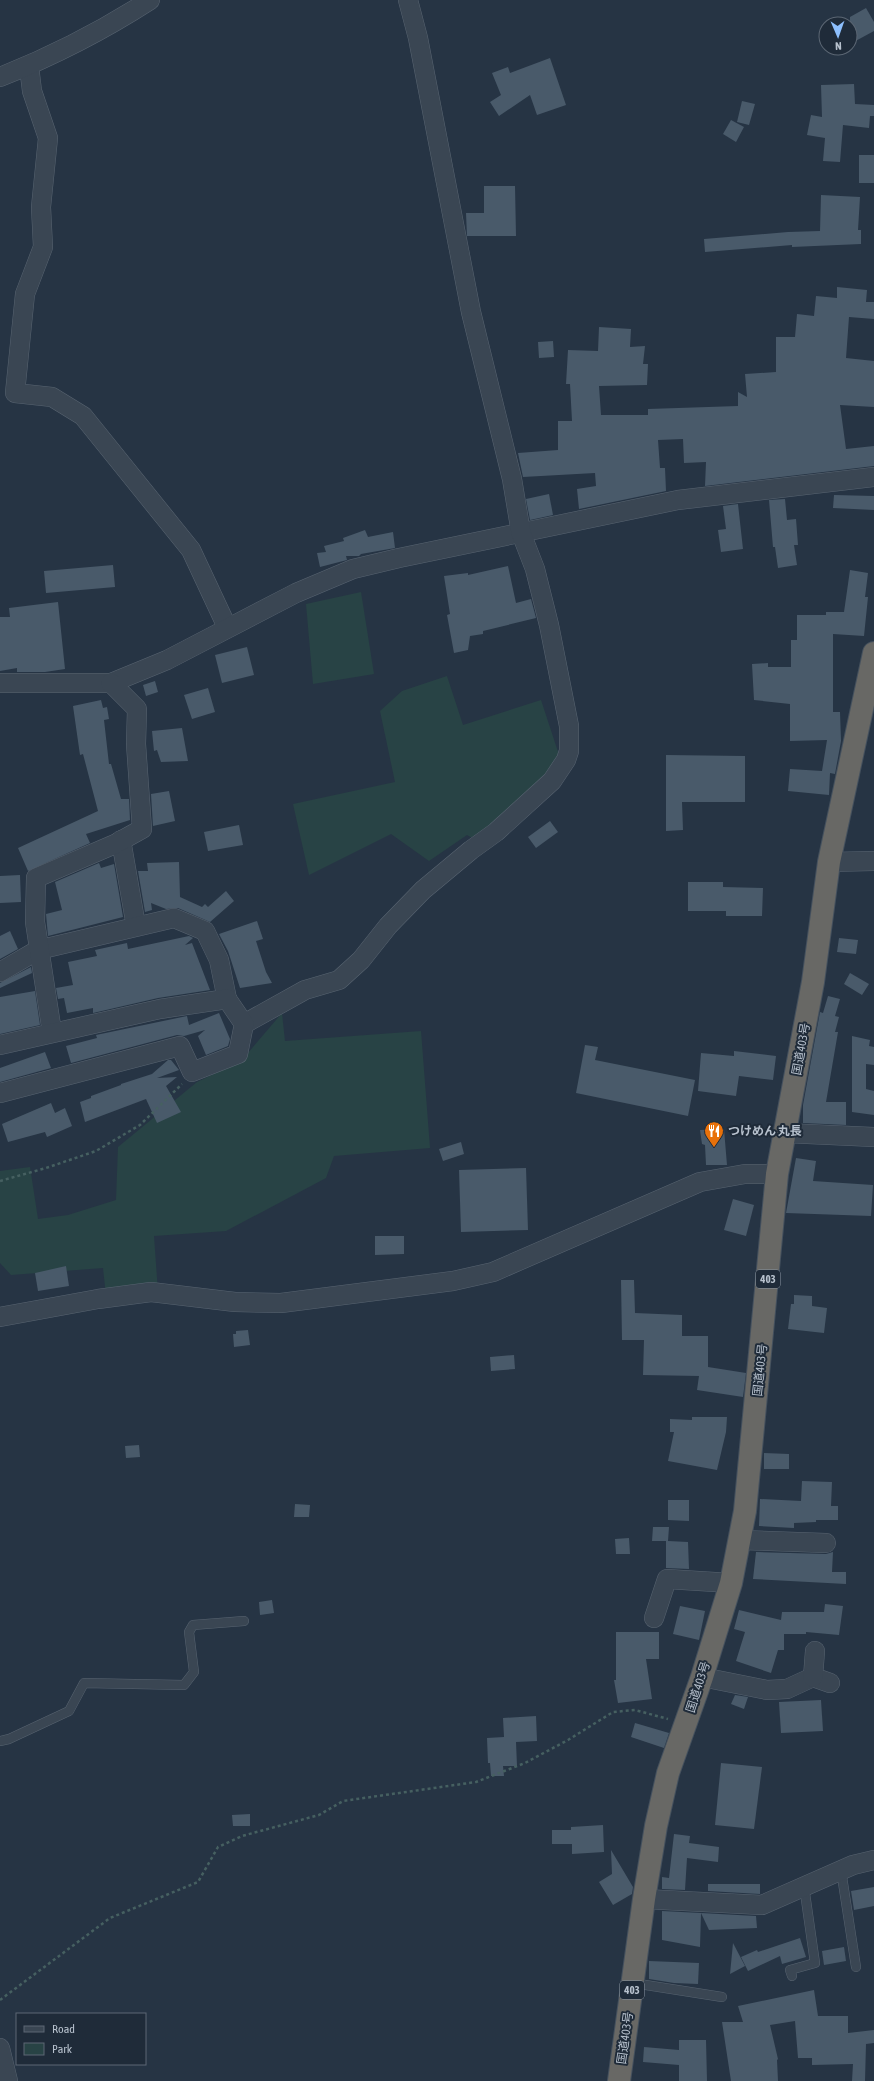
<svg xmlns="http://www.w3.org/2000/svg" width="874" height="2081" font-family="'Asap Condensed','Noto Sans JP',sans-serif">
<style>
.green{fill:#284345}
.building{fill:#495a6a}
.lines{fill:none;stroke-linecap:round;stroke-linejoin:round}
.service-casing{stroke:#586471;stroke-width:10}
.minor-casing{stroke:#586471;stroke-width:20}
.trunk-casing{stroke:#45515e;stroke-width:24}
.path{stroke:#466061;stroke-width:2.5;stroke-dasharray:3 3;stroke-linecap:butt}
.service{stroke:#3a4653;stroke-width:9}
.minor{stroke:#3a4653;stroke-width:19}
.trunk{stroke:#686865;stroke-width:22}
.labels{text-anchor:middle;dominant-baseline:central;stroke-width:4;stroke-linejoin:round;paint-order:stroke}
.shield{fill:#1f2b39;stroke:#8994a1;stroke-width:1}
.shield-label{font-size:11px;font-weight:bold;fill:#b7c1cd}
.street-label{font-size:12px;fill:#b7c1cd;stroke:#1f2b39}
.poi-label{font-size:12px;font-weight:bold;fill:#b7c1cd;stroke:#1f2b39;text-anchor:start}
</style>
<rect width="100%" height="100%" fill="#263444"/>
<g class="green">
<polygon points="361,592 374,674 313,684 306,604"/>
<polygon points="447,676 463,725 541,700 565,773 476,840 467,835 429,861 391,834 309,875 293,804 395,782 380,711 402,691"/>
<polygon points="282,1013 285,1041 421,1031 430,1148 334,1156 326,1178 226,1231 154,1236 158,1292 106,1296 103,1268 11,1275 0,1263 0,1171 30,1167 38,1219 68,1215 116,1200 118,1147 197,1082 241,1061"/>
</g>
<g class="building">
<polygon points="866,8 874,22 874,31 850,44 850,17"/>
<polygon points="550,58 566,105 537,115 530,95 499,116 490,102 501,95 492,73 508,67 510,73"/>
<polygon points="854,84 855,104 874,105 874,116 870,116 869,128 843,125 840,162 823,161 825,138 807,135 811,115 822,117 821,85"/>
<polygon points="742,101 755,104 749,125 737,122"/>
<polygon points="731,120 744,127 736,142 723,134"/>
<rect x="859" y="155" width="15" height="28"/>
<polygon points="484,186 515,186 516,236 467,236 466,213 484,213"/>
<polygon points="821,195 860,197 858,230 861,230 861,244 792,247 792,245 705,252 704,239 788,232 820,231"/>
<polygon points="837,287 867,290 866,302 874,302 874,319 849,317 846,358 874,361 874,407 840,405 846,449 874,446 874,466 705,486 706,462 684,463 683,439 658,440 660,468 665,468 666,491 579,509 577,489 596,486 595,473 523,477 518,453 558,450 558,421 572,421 570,384 566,384 568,350 598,351 599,327 631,329 630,347 645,346 643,364 648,364 647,385 599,386 601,415 648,415 648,409 738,406 738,392 747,397 745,374 776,372 776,337 795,337 797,314 814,316 816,296 837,298"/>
<polygon points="553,341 554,357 539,358 538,342"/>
<polygon points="549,494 553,515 530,520 526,499"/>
<polygon points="834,495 874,496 874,510 833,508"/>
<polygon points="785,499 787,520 796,519 798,545 794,545 797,565 778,568 775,547 773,547 769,500"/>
<polygon points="738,504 743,549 721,552 718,530 726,529 723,506"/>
<polygon points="365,530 368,537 393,532 395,548 361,554 359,556 346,556 347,560 320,567 317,553 326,552 324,546 344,541 343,538"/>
<polygon points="113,565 115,587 46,593 44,571"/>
<polygon points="508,566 516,603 531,599 536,618 483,631 483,634 470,636 468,650 454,653 447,615 450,614 444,576 468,573 468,575"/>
<polygon points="850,570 868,573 865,597 868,597 864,636 833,634 833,712 840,712 841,741 835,774 830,773 829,795 788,791 790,769 822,771 827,740 790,741 790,704 754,700 752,664 768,663 768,667 791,667 791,640 797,640 797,615 826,615 826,612 844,612"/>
<polygon points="58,602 65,669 45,672 17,672 17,668 0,671 0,617 10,617 9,608"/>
<polygon points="247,647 254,675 222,683 215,655"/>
<polygon points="155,681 158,692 146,696 143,685"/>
<polygon points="208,688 215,712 192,719 184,695"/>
<polygon points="101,700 103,708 107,707 109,719 104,720 109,764 111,764 121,799 129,799 130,820 86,834 90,843 28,871 18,848 98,811 83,754 80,755 73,706"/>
<polygon points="182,728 188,761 161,762 157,750 154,751 152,731"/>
<polygon points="666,755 745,756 745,802 682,802 683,830 666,831"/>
<polygon points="169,791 175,821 153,826 151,794"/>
<polygon points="550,821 558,832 536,848 528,837"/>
<polygon points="239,825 243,845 208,851 204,832"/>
<polygon points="179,862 180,897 202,907 205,904 208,907 226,891 234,901 210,922 178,908 166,909 151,903 152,910 145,912 138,871 148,871 147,863"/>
<polygon points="99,863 101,868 114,864 123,917 48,936 46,914 62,910 55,882"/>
<polygon points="20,875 21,902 0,903 0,876"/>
<polygon points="688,882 723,882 723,887 763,888 762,916 726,916 726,911 688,911"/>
<polygon points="257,921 263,939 256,941 266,972 272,983 240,988 228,951 219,934"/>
<polygon points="10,931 18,949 0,959 0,936"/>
<polygon points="189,936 193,938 185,945 192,943 210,990 158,998 93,1013 93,1008 67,1013 64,998 58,999 56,988 73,985 68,962 97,956 95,950 127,943 128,949"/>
<polygon points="839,938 858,940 856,954 837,952"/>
<polygon points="31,967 32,973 0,988 0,983"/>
<polygon points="850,973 869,984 862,995 844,984"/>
<polygon points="35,991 40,1025 0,1034 0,997"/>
<polygon points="828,996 840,999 835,1016 839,1017 835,1032 838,1032 826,1102 846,1102 846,1125 803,1123 803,1105 820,1012 823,1013"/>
<polygon points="219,1013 230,1039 228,1046 206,1055 198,1036 205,1030 184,1036 177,1035 71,1063 66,1046 97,1038 96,1035 187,1016 189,1025"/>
<polygon points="852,1036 870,1040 869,1046 874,1047 874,1065 866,1064 866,1089 874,1091 874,1115 852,1112"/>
<polygon points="585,1045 598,1047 595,1060 695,1080 688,1116 576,1093"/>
<polygon points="734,1051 776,1056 773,1080 739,1076 736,1096 698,1091 701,1053 734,1056"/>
<polygon points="45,1052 51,1068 0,1082 0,1068"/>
<polygon points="168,1060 171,1060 179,1070 157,1078 177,1077 166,1086 181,1112 157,1123 146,1099 85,1122 80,1102 91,1098 91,1096 121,1085 121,1084 152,1074"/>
<polygon points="51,1103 55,1113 65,1108 72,1126 47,1137 45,1132 8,1142 2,1124"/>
<polygon points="724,1129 727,1165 706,1165 705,1145 702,1144 700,1130"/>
<polygon points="461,1142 464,1154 443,1161 439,1149"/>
<polygon points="796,1158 816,1161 813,1181 873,1185 871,1216 786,1213"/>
<polygon points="526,1168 528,1230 461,1232 459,1170"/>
<polygon points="733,1199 754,1205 746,1236 724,1230"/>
<polygon points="375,1236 404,1236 404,1254 375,1255"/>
<polygon points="66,1266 69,1286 38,1291 35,1273"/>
<polygon points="621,1280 634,1280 635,1313 682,1315 682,1336 708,1336 708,1367 746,1373 743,1397 697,1390 699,1376 643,1375 644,1340 622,1340"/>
<polygon points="794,1295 812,1296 812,1306 827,1308 824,1333 788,1329 791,1304 794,1304"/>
<polygon points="248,1330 250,1345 234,1347 233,1334 236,1334 236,1331"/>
<polygon points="514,1355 515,1369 491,1371 490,1357"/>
<polygon points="692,1417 727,1417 726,1432 717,1470 668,1461 674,1432 670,1432 670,1419 692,1420"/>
<polygon points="139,1445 140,1457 126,1458 125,1446"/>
<polygon points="764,1453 789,1454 789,1469 764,1469"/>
<polygon points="802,1481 832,1482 831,1506 838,1506 838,1520 816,1520 816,1522 794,1523 794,1528 759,1526 760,1499 801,1501"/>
<polygon points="668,1500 689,1500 689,1521 668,1520"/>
<polygon points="295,1504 310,1505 309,1517 294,1517"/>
<polygon points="653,1527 669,1527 668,1541 688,1542 689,1569 666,1568 666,1541 652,1541"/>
<polygon points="629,1538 630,1554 616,1554 615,1539"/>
<polygon points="756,1552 826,1554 833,1552 832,1572 846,1572 846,1584 753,1579"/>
<polygon points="272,1600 274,1613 260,1615 259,1602"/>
<polygon points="825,1604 843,1606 839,1635 806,1632 806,1634 784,1634 784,1650 778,1650 771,1673 736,1661 745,1632 734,1629 739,1610 781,1620 782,1612 824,1612"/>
<polygon points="680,1606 705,1611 699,1640 673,1634"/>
<polygon points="616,1632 659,1632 659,1659 646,1659 652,1699 618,1703 614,1680 616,1680"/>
<polygon points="735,1695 748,1697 744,1709 731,1704"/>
<polygon points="821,1700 823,1731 781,1733 779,1702"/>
<polygon points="536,1716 537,1741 516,1742 517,1766 503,1766 504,1776 491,1776 490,1763 488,1763 487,1738 504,1737 503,1718"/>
<polygon points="635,1723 669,1733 664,1748 631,1737"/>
<polygon points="721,1763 762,1767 754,1829 715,1825"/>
<polygon points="250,1814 250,1826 233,1826 232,1815"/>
<polygon points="603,1825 604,1852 572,1854 572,1844 552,1844 552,1830 571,1830 571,1827"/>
<polygon points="674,1834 690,1836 689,1843 719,1847 718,1862 687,1858 685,1890 662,1889 662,1877 669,1878"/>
<polygon points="611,1850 633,1887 632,1894 613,1905 599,1882 612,1874"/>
<polygon points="708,1884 760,1884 760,1894 708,1891"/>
<polygon points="874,1887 874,1906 854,1910 851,1891"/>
<polygon points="662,1911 701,1913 700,1947 662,1940"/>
<polygon points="701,1913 756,1916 757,1928 709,1930"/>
<polygon points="800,1938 806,1957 782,1964 780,1956 748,1971 741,1957 757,1950 758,1952"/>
<polygon points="733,1943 745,1966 730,1974"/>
<polygon points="844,1947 846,1961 824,1965 822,1951"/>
<polygon points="649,1961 699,1963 698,1984 674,1983 649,1979"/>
<polygon points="814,1990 818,2016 848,2016 848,2033 874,2030 874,2043 866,2044 865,2081 852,2081 853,2064 812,2065 812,2058 798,2058 795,2021 770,2025 778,2059 777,2060 778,2081 731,2081 722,2022 743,2022 738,2006"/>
<polygon points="679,2040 706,2040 707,2081 679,2081 679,2065 643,2062 644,2047 679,2050"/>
</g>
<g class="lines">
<defs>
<g id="service">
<polyline points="0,1741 9,1739 69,1711 84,1683 184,1685 194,1672 189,1632 193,1625 244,1621"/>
<polyline points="841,1870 856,1967"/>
<polyline points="792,1976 790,1970 815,1963 804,1886"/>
<polyline points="633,1983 722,1997"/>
</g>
<g id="minor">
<polyline points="29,66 32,91 48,138 41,207 43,247 25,294 15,393 52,397 83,416 191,550 227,627"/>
<path d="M0,77c53,-21 102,-46 150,-77"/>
<polyline points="0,683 111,683 167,660 296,593 353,569 399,558 678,500 874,477"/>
<polyline points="121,840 136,926"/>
<polyline points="829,862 874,861"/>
<polyline points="0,972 38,950 174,918 205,931 219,960 227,999"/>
<polyline points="244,1024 305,990 339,980 361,960 388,926 423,890 471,850 496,832 552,781 566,760 569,751 569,726 549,625 535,569 521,533 512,479 471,312 418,38 408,0"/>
<polyline points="52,1032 35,922 36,878 115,844 142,829 136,744 137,709 111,683"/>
<polyline points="0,1045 160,1009 227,999 244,1024 238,1054 192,1072 180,1046 0,1093"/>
<polyline points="785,1133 874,1137"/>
<polyline points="0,1317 98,1299 151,1292 235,1302 281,1303 453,1281 493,1272 700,1182 745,1174 777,1174"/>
<polyline points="740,1540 826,1543"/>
<polyline points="654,1618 667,1579 731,1583"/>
<polyline points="702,1677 767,1690 787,1689 813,1677 830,1683"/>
<polyline points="813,1677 815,1651"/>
<polyline points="644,1899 762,1905 853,1865 874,1860"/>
<polyline points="0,2048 8,2081"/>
</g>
<polyline id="trunk" points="619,2081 644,1899 656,1826 668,1773 702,1677 731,1583 745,1511 777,1174 813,982 829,862 874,653"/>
</defs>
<use href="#service" class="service-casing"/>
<use href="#minor" class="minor-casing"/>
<use href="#trunk" class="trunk-casing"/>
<g class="path">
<polyline points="0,1181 46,1168 96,1151 140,1125 182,1084"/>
<polyline points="0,2000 110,1918 198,1882 218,1847 242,1836 319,1815 343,1801 476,1782 525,1763 568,1740 613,1712 635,1710 668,1719"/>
</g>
<use href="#service" class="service"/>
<use href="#minor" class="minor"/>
<use href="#trunk" class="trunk"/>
</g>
<defs>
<symbol id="restaurant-pin" viewBox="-11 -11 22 30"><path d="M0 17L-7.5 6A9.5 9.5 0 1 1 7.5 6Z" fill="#e8710a" stroke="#1f2b39"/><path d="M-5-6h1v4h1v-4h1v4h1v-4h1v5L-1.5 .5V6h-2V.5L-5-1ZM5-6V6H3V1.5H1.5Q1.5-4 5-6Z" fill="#fff"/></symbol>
</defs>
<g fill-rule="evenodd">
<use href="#restaurant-pin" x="703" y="1120" width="22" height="30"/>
</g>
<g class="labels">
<g class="shield">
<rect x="756" y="1270" width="24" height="18" rx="3"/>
<rect x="620" y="1981" width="24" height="18" rx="3"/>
</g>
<g class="shield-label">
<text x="768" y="1279">403</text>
<text x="632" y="1990">403</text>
</g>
<g class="street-label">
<text transform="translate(801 1049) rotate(-80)">国道403号</text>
<text transform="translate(760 1370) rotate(-84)">国道403号</text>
<text transform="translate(698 1687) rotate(-72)">国道403号</text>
<text transform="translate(625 2038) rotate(-82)">国道403号</text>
</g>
<g class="poi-label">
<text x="728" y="1131">つけめん 丸長</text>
</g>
</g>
<rect x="16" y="2013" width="130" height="52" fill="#1f2b39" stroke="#5c6774"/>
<rect x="24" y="2026" width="20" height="6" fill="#3a4653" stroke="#5c6774"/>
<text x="52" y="2033" font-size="12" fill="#b7c1cd">Road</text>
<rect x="24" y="2043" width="20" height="12" fill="#284345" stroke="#5c6774"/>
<text x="52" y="2053" font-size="12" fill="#b7c1cd">Park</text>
<g transform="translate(838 36) rotate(178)"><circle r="19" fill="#1f2b39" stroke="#5c6774"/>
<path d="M0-3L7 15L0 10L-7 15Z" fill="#8dbffd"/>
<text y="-6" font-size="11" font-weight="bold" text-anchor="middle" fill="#b7c1cd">N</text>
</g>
</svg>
